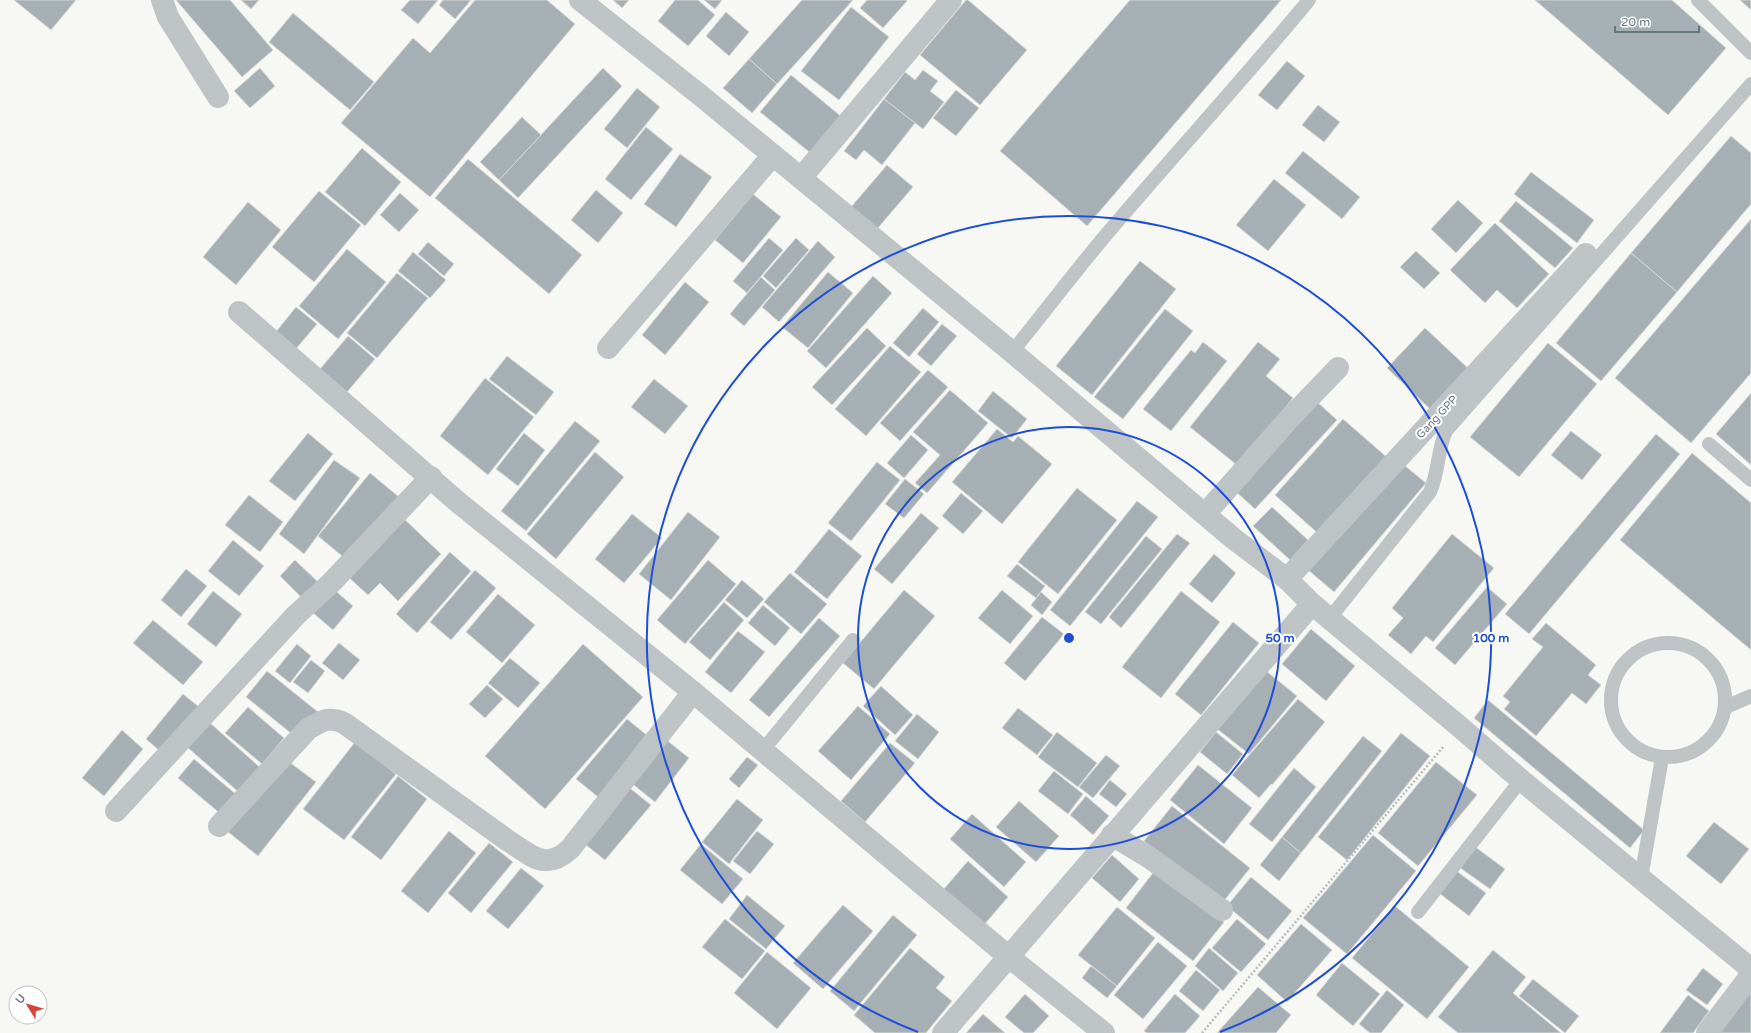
<svg xmlns="http://www.w3.org/2000/svg" width="1751" height="1033" font-family="'Varela Round',sans-serif">
<style>
.building{fill:#a6afb3;stroke:#d8d8d7}
.lines{fill:none;stroke-linecap:round;stroke-linejoin:round}
.path{stroke:#b9bdbe;stroke-width:2.5;stroke-dasharray:2 2;stroke-linecap:butt}
.lane{stroke:#bec4c6;stroke-width:14}
.street{stroke:#bec4c6;stroke-width:22}
.ring{fill:none;stroke:#1d4ed8;stroke-width:2}
.labels{text-anchor:middle;dominant-baseline:central;stroke-width:4;stroke-linejoin:round;paint-order:stroke}
.street-label{font-size:11px;fill:#64767d;stroke:#fff}
.centre{fill:#1d4ed8;stroke:#fff;stroke-width:2}
.ring-label{font-size:12px;text-anchor:middle;font-weight:bold;fill:#1d4ed8;stroke:#fff;stroke-width:4;stroke-linejoin:round;paint-order:stroke}
</style>
<rect width="100%" height="100%" fill="#f7f7f4"/>
<g class="building">
<polygon points="14,0 76,0 51,30"/>
<polygon points="176,0 230,0 273,50 242,77"/>
<polygon points="241,0 259,0 251,9"/>
<polygon points="410,0 438,0 418,24 401,10"/>
<polygon points="443,0 471,0 455,19 439,5"/>
<polygon points="475,0 547,0 575,24 430,197 341,123 413,38 430,53"/>
<polygon points="613,0 629,0 622,8"/>
<polygon points="675,0 698,0 715,15 688,46 658,21"/>
<polygon points="704,0 722,0 715,9"/>
<polygon points="802,0 853,0 777,84 749,59"/>
<polygon points="867,0 906,0 907,1 883,28 860,8"/>
<polygon points="966,0 968,0 1027,50 980,105 920,55"/>
<polygon points="1130,0 1281,0 1087,226 1000,151"/>
<polygon points="1535,0 1672,0 1726,48 1668,115"/>
<polygon points="1740,0 1751,0 1751,10"/>
<polygon points="851,7 889,37 839,100 801,71"/>
<polygon points="726,12 749,32 729,56 706,36"/>
<polygon points="293,13 374,82 350,110 269,42"/>
<polygon points="749,59 777,84 752,113 723,88"/>
<polygon points="1287,61 1305,76 1277,110 1258,95"/>
<polygon points="260,68 275,86 250,108 234,91"/>
<polygon points="603,68 622,86 518,198 499,180"/>
<polygon points="923,70 938,81 930,91 944,102 923,129 884,99 905,72 915,80"/>
<polygon points="791,75 843,118 813,155 760,112"/>
<polygon points="637,88 660,107 627,148 604,129"/>
<polygon points="956,90 979,108 956,136 933,118"/>
<polygon points="884,99 915,123 882,165 864,150 856,160 844,151"/>
<polygon points="1318,105 1340,122 1324,142 1302,125"/>
<polygon points="522,117 541,135 499,180 480,162"/>
<polygon points="646,127 673,149 631,200 605,179"/>
<polygon points="1731,136 1751,153 1751,204 1677,292 1631,253"/>
<polygon points="362,148 401,182 365,226 325,192"/>
<polygon points="1303,151 1360,197 1342,219 1285,173"/>
<polygon points="680,154 712,177 676,227 644,204"/>
<polygon points="468,159 582,255 549,294 435,198"/>
<polygon points="887,165 913,187 877,229 851,207"/>
<polygon points="1531,172 1594,220 1577,243 1514,194"/>
<polygon points="1274,179 1306,205 1268,251 1236,225"/>
<polygon points="596,190 623,213 598,243 571,220"/>
<polygon points="319,191 361,225 314,282 272,247"/>
<polygon points="400,193 419,210 399,232 380,215"/>
<polygon points="753,194 781,217 743,263 715,240"/>
<polygon points="1458,200 1483,223 1456,253 1431,229"/>
<polygon points="1516,201 1573,248 1555,268 1499,221"/>
<polygon points="248,202 281,230 236,285 203,257"/>
<polygon points="1751,219 1751,373 1691,443 1615,378"/>
<polygon points="1495,223 1549,274 1517,308 1497,290 1485,303 1450,270"/>
<polygon points="769,238 783,250 747,293 733,281"/>
<polygon points="796,238 809,250 776,288 763,276"/>
<polygon points="818,241 835,257 779,322 762,307"/>
<polygon points="428,242 454,264 444,276 418,254"/>
<polygon points="347,249 386,282 338,339 299,306"/>
<polygon points="1416,251 1440,273 1424,289 1400,267"/>
<polygon points="413,252 446,280 430,298 398,271"/>
<polygon points="1631,253 1677,292 1601,381 1556,343"/>
<polygon points="1140,261 1176,289 1092,395 1056,366"/>
<polygon points="828,272 853,293 808,348 782,327"/>
<polygon points="397,273 428,298 377,358 347,333"/>
<polygon points="873,276 892,293 826,368 807,351"/>
<polygon points="761,277 775,290 744,326 730,314"/>
<polygon points="685,282 709,302 665,355 642,335"/>
<polygon points="296,307 317,324 295,350 275,333"/>
<polygon points="923,308 939,322 909,357 893,343"/>
<polygon points="1165,309 1193,331 1123,419 1094,397"/>
<polygon points="942,324 957,336 931,366 917,354"/>
<polygon points="867,328 886,346 832,405 812,387"/>
<polygon points="1425,328 1471,371 1432,411 1387,368"/>
<polygon points="348,336 375,359 347,392 320,369"/>
<polygon points="1203,342 1227,361 1171,431 1143,409 1191,350 1195,353"/>
<polygon points="1258,342 1280,359 1266,376 1293,398 1238,466 1190,427"/>
<polygon points="1548,343 1597,384 1519,477 1470,437"/>
<polygon points="890,346 921,372 866,436 835,409"/>
<polygon points="507,356 554,392 536,415 489,379"/>
<polygon points="928,370 948,387 900,441 880,423"/>
<polygon points="485,378 534,417 488,475 440,436"/>
<polygon points="654,379 688,406 665,434 631,407"/>
<polygon points="950,390 988,423 927,493 915,483 940,455 913,432"/>
<polygon points="993,391 1027,419 1012,438 978,411"/>
<polygon points="1751,393 1751,465 1716,434"/>
<polygon points="1315,400 1337,420 1255,509 1233,489"/>
<polygon points="1343,419 1390,460 1322,537 1275,495"/>
<polygon points="575,421 600,441 526,531 501,511"/>
<polygon points="997,429 1013,442 1018,436 1052,464 1002,524 952,482"/>
<polygon points="1571,431 1602,455 1582,480 1551,455"/>
<polygon points="308,433 333,454 295,501 269,481"/>
<polygon points="524,433 545,450 518,486 496,469"/>
<polygon points="1656,434 1680,454 1529,634 1505,614"/>
<polygon points="911,435 928,450 904,478 887,463"/>
<polygon points="595,452 624,477 556,559 527,534"/>
<polygon points="1692,453 1751,503 1751,650 1620,540"/>
<polygon points="334,460 360,478 304,554 279,534"/>
<polygon points="1399,461 1426,483 1334,592 1307,569"/>
<polygon points="877,462 900,480 851,541 828,523"/>
<polygon points="370,473 399,497 347,560 318,536"/>
<polygon points="905,479 924,494 904,518 885,504"/>
<polygon points="1077,488 1117,520 1058,594 1018,562"/>
<polygon points="961,493 983,511 963,534 942,516"/>
<polygon points="249,495 283,522 260,552 225,525"/>
<polygon points="1137,501 1158,517 1070,626 1050,610"/>
<polygon points="1272,507 1308,540 1290,560 1253,526"/>
<polygon points="688,512 720,537 671,600 639,574"/>
<polygon points="921,513 939,528 892,584 874,569"/>
<polygon points="632,514 662,538 624,583 595,559"/>
<polygon points="400,515 441,554 398,601 380,583 368,595 345,574"/>
<polygon points="829,529 862,556 827,599 794,572"/>
<polygon points="1177,534 1190,543 1121,628 1109,617"/>
<polygon points="1452,534 1494,568 1433,642 1426,636 1411,654 1388,635 1403,618 1392,608"/>
<polygon points="1146,536 1162,549 1101,624 1085,612"/>
<polygon points="233,540 264,566 239,596 208,571"/>
<polygon points="450,552 471,571 417,633 396,614"/>
<polygon points="1214,554 1236,573 1212,603 1189,584"/>
<polygon points="295,560 320,584 304,600 280,576"/>
<polygon points="708,560 736,584 685,644 657,620"/>
<polygon points="1017,564 1045,586 1036,598 1007,576"/>
<polygon points="186,569 207,586 181,617 161,600"/>
<polygon points="475,570 496,588 451,640 430,622"/>
<polygon points="790,573 827,604 801,634 764,602"/>
<polygon points="742,580 764,599 747,618 725,600"/>
<polygon points="1487,587 1507,604 1455,665 1435,648"/>
<polygon points="332,588 353,606 333,630 312,612"/>
<polygon points="904,590 935,616 874,689 843,663"/>
<polygon points="1002,590 1033,616 1010,644 978,618"/>
<polygon points="213,591 242,614 216,647 187,624"/>
<polygon points="1181,591 1220,622 1161,698 1122,667"/>
<polygon points="1041,592 1052,602 1042,615 1031,605"/>
<polygon points="498,594 535,625 502,663 466,632"/>
<polygon points="724,602 744,620 710,660 689,642"/>
<polygon points="763,605 790,628 775,646 748,623"/>
<polygon points="1042,617 1064,634 1025,681 1004,663"/>
<polygon points="819,618 840,636 769,717 749,700"/>
<polygon points="153,620 203,662 183,685 133,643"/>
<polygon points="1233,622 1259,643 1201,715 1175,694"/>
<polygon points="1546,623 1596,665 1588,675 1601,685 1586,704 1572,693 1536,736 1504,709 1510,702 1503,696 1543,647 1532,639"/>
<polygon points="1311,629 1355,666 1326,701 1282,664"/>
<polygon points="738,631 765,652 731,693 705,672"/>
<polygon points="339,643 360,660 343,680 322,663"/>
<polygon points="297,644 311,656 290,683 275,671"/>
<polygon points="583,644 643,697 545,809 485,756"/>
<polygon points="510,658 540,683 518,708 488,683"/>
<polygon points="311,660 325,671 308,693 293,682"/>
<polygon points="1265,670 1297,696 1249,754 1216,728"/>
<polygon points="267,671 318,712 297,738 246,697"/>
<polygon points="487,685 503,699 485,718 469,704"/>
<polygon points="881,686 913,715 895,735 863,706"/>
<polygon points="183,694 199,707 161,752 146,739"/>
<polygon points="1298,699 1325,722 1272,785 1271,784 1259,798 1232,775"/>
<polygon points="1488,700 1644,830 1630,848 1474,718"/>
<polygon points="858,706 890,734 851,780 818,751"/>
<polygon points="248,707 284,738 262,764 225,733"/>
<polygon points="1018,708 1053,735 1037,755 1002,728"/>
<polygon points="917,714 939,732 918,759 895,741"/>
<polygon points="627,719 649,737 598,797 576,779"/>
<polygon points="209,722 264,771 242,795 187,747"/>
<polygon points="122,730 143,749 104,796 82,778"/>
<polygon points="1057,732 1097,763 1078,787 1038,757"/>
<polygon points="1216,732 1243,754 1227,774 1200,752"/>
<polygon points="1401,733 1430,756 1347,860 1318,837"/>
<polygon points="1363,736 1382,751 1301,853 1282,837"/>
<polygon points="664,738 689,758 655,802 630,782"/>
<polygon points="355,742 396,774 344,840 303,809"/>
<polygon points="890,743 915,763 865,822 841,801"/>
<polygon points="1106,755 1120,766 1093,798 1079,787"/>
<polygon points="747,757 758,765 739,788 729,779"/>
<polygon points="284,758 316,782 258,856 227,831"/>
<polygon points="194,759 238,796 222,815 178,778"/>
<polygon points="1436,762 1477,795 1418,866 1378,833"/>
<polygon points="1198,765 1252,808 1224,844 1170,800"/>
<polygon points="1294,768 1316,787 1272,842 1249,824"/>
<polygon points="1054,771 1083,794 1068,814 1038,791"/>
<polygon points="398,776 427,799 381,860 351,837"/>
<polygon points="1110,780 1127,794 1116,807 1099,794"/>
<polygon points="626,785 651,805 605,860 581,841"/>
<polygon points="1086,796 1109,816 1093,835 1070,815"/>
<polygon points="737,799 763,820 729,864 702,842"/>
<polygon points="1019,801 1059,836 1036,862 996,827"/>
<polygon points="1172,806 1250,868 1223,902 1144,841"/>
<polygon points="972,814 1026,862 1004,887 950,839"/>
<polygon points="1714,822 1749,849 1721,884 1686,856"/>
<polygon points="449,831 476,853 428,913 401,891"/>
<polygon points="757,831 774,844 750,874 733,861"/>
<polygon points="1373,835 1416,871 1347,954 1303,918"/>
<polygon points="1282,837 1301,853 1279,881 1260,865"/>
<polygon points="489,843 513,862 471,913 448,893"/>
<polygon points="701,844 743,879 722,904 680,870"/>
<polygon points="1474,846 1505,869 1490,889 1459,867"/>
<polygon points="1112,855 1139,879 1120,902 1092,878"/>
<polygon points="968,861 1008,897 983,926 943,890"/>
<polygon points="521,868 544,886 508,929 486,911"/>
<polygon points="1156,869 1224,922 1193,961 1126,908"/>
<polygon points="1455,870 1486,893 1469,916 1439,893"/>
<polygon points="1251,877 1292,911 1268,940 1227,906"/>
<polygon points="747,895 785,926 766,949 729,919"/>
<polygon points="843,905 873,931 823,989 793,963"/>
<polygon points="1395,906 1469,967 1427,1019 1352,958"/>
<polygon points="1117,907 1155,938 1117,986 1078,955"/>
<polygon points="893,915 917,935 854,1011 830,991"/>
<polygon points="725,919 765,951 742,979 702,947"/>
<polygon points="1237,919 1266,944 1241,972 1212,948"/>
<polygon points="1301,924 1332,950 1287,1002 1257,975"/>
<polygon points="1158,942 1187,966 1143,1019 1114,995"/>
<polygon points="910,948 945,977 936,988 952,1001 926,1033 875,1033 854,1015"/>
<polygon points="1209,948 1238,973 1223,991 1195,966"/>
<polygon points="1493,950 1526,977 1513,993 1561,1033 1458,1033 1438,1017"/>
<polygon points="767,952 811,988 777,1029 734,993"/>
<polygon points="1342,963 1380,994 1353,1026 1316,995"/>
<polygon points="1091,966 1117,986 1107,998 1082,978"/>
<polygon points="1703,968 1723,984 1707,1005 1686,990"/>
<polygon points="1196,970 1220,990 1203,1011 1179,991"/>
<polygon points="1533,979 1579,1016 1565,1033 1519,996"/>
<polygon points="1258,987 1291,1015 1276,1033 1217,1033"/>
<polygon points="1751,988 1751,1033 1710,1033"/>
<polygon points="1387,990 1404,1005 1381,1033 1370,1033 1359,1024"/>
<polygon points="1025,994 1049,1016 1033,1033 1024,1033 1005,1017"/>
<polygon points="1175,994 1200,1016 1185,1033 1147,1033 1144,1031"/>
<polygon points="1688,995 1709,1011 1693,1033 1660,1033"/>
<polygon points="983,1014 1005,1033 966,1033"/>
</g>
<g class="lines">
<polyline class="path" points="1202,1033 1444,746"/>
<g class="lane">
<polyline points="1698,0 1751,53"/>
<path d="M1012,352c31,-38 61,-78 93,-116 67,-79 138,-156 204,-236"/>
<polyline points="1709,444 1751,480"/>
<path d="M1330,618l100,-126c9,-20 7,-41 16,-61l305,-347"/>
<circle cx="1668" cy="700" r="57"/>
<polyline points="1726,707 1751,696"/>
<polyline points="763,750 853,640"/>
<polyline points="1641,878 1662,758"/>
<polyline points="1418,912 1521,780"/>
</g>
<g class="street">
<polyline points="162,0 168,17 218,97"/>
<polyline points="580,0 700,95 1012,352 1234,539 1287,579 1312,604 1460,727 1521,780 1751,969"/>
<polyline points="801,178 951,0"/>
<polyline points="239,312 459,503 693,692 1009,957 1104,1033"/>
<polyline points="608,348 773,155"/>
<polyline points="1205,514 1288,420 1338,368"/>
<polyline points="1287,579 1586,254"/>
<polyline points="116,811 296,615 331,583 431,477"/>
<path d="M219,826l89,-97c14,-8 20,-13 36,-6l163,117c24,15 38,32 63,9l123,-157"/>
<polyline points="1112,835 1150,858 1222,910"/>
<polyline points="943,1033 1312,604"/>
<polyline points="1707,1033 1751,975"/>
</g>
</g>
<g class="ring">
<circle cx="1069" cy="638" r="211"/>
<path d="M918 1032A422 422 0 1 1 1220 1032"/>
</g>
<g class="labels">
<g class="street-label">
<text transform="translate(1437 417) rotate(-47)">Gang GPP</text>
</g>
</g>
<circle cx="1069" cy="638" r="6" class="centre"/>
<g class="ring-label">
<text x="1280" y="642">50 m</text>
<text x="1491" y="642">100 m</text>
</g>
<g transform="translate(28 1005) rotate(308)"><circle r="19" fill="#ffffff" stroke="#c1c8cb"/>
<path d="M0-3L7 15L0 10L-7 15Z" fill="#d94332"/>
<text y="-6" font-size="11" font-weight="bold" text-anchor="middle" fill="#64767d">U</text>
</g>
<path d="M1615 26v6h84v-6" fill="none" stroke="#64767d" stroke-width="2"/>
<text x="1621" y="26" font-size="12" fill="#64767d" stroke="#ffffff" stroke-width="3" paint-order="stroke">20 m</text>
</svg>
